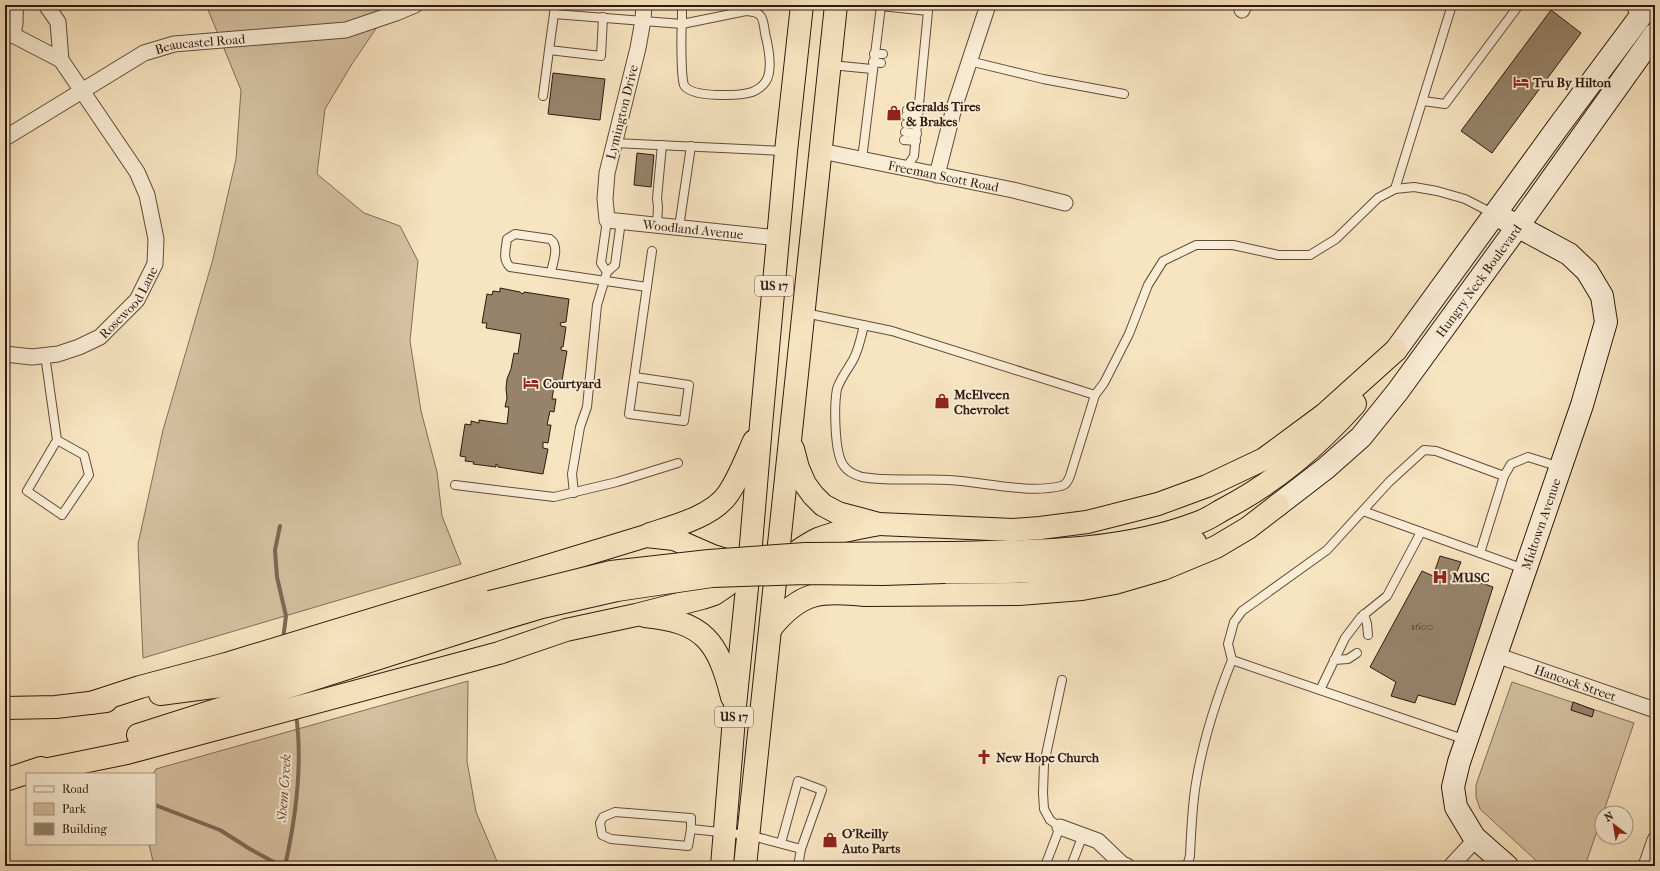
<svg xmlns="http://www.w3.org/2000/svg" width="1660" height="871" font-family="'IM FELL French Canon',serif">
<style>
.green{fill:#d5c1a2;stroke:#826d58}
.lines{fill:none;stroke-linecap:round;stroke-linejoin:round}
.stream{stroke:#7e6955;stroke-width:4}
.building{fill:#97836b;stroke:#2f190f}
.lane-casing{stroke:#614c3b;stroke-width:10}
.street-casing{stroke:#614c3b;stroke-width:17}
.secondary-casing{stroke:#2f190f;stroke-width:24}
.highway-casing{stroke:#2f190f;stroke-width:24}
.lane{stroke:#faedd6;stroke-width:8}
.street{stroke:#faedd6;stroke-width:15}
.secondary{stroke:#faedd6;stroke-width:22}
.highway{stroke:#f7e4c0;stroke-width:22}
.highway-bridge-casing{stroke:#2f190f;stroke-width:24;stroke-linecap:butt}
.highway-bridge{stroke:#f7e4c0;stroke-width:22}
.labels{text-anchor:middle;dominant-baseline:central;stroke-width:4;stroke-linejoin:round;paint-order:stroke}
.number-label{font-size:11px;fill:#493426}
.shield{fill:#faedd6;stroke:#6c594b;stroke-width:1}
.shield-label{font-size:12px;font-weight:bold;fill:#2f190f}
.street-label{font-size:13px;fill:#2f190f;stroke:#faedd6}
.poi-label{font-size:13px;font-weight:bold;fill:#2f190f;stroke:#faedd6;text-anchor:start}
.water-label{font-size:14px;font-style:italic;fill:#644f3e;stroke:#faedd6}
</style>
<rect width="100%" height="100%" fill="#f7e4c0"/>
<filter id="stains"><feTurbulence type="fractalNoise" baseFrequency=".005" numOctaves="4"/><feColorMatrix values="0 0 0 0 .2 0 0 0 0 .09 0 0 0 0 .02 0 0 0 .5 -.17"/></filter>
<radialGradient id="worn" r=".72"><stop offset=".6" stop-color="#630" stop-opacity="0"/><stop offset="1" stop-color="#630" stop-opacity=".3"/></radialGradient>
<g class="green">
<polygon points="206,5 392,5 352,64 325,109 317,174 364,213 400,226 418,261 410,341 421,411 437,472 442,516 461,564 143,658 138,544 163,430 213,259 236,159 241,90"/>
<polygon points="468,681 467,761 476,812 499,866 154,866 149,844 155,844 155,774 153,774 156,769"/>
<polygon points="1512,682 1634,723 1585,866 1542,866 1480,809 1476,797 1476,785"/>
</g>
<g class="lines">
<g class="stream">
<polyline points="280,526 275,550 277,577 286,616 283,639"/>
<polyline points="155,805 220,830 250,849 281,866"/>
<path d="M285,866c11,-49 18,-102 11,-152"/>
</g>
</g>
<g class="building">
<polygon points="1551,10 1581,33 1492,153 1461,131"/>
<polygon points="553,73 605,79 600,120 548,114"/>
<polygon points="637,153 654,155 651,187 634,185"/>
<polygon points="500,288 520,292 521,293 523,294 524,292 569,299 566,322 560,323 561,326 566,327 563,347 561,347 561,350 567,351 562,381 555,380 552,399 556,399 554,412 550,411 547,425 551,425 548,443 543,442 543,448 548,449 543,474 498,467 498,465 496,464 496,467 473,464 474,462 465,461 466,457 460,456 465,424 471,425 471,421 479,423 479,420 507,424 509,407 505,407 507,398 506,389 507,379 511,369 514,353 518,354 521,334 486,328 487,323 482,323 487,294 492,295 493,291 500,292"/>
<polygon points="1440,556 1461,562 1456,574 1493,587 1455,705 1418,695 1415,703 1391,696 1396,682 1370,667 1422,571 1433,576"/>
<polygon points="1573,702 1594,710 1592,717 1571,710"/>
</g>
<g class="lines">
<defs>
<g id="lane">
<polyline points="555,5 554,14 682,24 682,5"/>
<polyline points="872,5 881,6"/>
<polyline points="1630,5 1637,19"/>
<path d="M746,11c17,1 17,7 19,22 3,12 8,37 1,48 -3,5 -9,9 -14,11 -13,4 -61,6 -68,-7 -3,-9 -3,-51 -2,-61z"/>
<polyline points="554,14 549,50 601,56 603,17"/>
<polyline points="874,54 883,54"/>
<polyline points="969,61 1043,79 1124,94"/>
<polyline points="873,62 881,63"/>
<polyline points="831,65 872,69"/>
<polyline points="543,96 549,50"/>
<polyline points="1423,101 1445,104 1519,5"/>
<polyline points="907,110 919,111"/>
<polyline points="906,116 918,118"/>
<polyline points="906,124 918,125"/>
<polyline points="905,132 917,134"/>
<polyline points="904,140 916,141"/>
<polyline points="614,143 785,151"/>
<polyline points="862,159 881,6 928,11 914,156 906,168"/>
<polyline points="1395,189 1452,5"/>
<polyline points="607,220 601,263 607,272 615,265 621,221"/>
<polyline points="657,225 658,207 657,198 662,145"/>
<polyline points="679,227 691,146"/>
<path d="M551,272c2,-10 9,-26 -1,-33l-35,-5 -8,5c-1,10 -5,20 3,28l137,20"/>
<polyline points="805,313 892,331 1095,395"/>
<path d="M864,325c-3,12 -5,24 -11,35 -5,9 -13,19 -16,29 -3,16 -3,65 7,77 4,6 11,9 18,11 28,5 59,1 87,3 35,2 78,14 112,6 5,-1 7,-5 9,-10l25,-81 9,-12 25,-49 19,-49 15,-24 33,-16h37l45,10h32l26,-16 42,-41 17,-9 19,-2 23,4 28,8 29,15"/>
<polyline points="45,355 57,440 84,455 89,475 62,515 27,491 57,440"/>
<polyline points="635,377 689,385 684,421 629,414 652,251"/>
<polyline points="455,485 554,497 617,482 678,463"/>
<polyline points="574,493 572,474 580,427 587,407 597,305 607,272"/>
<polyline points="1363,511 1524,569"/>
<polyline points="1480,553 1504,476"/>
<polyline points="1364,614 1367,624 1368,635"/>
<polyline points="1334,660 1348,659 1357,653"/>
<polyline points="1320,690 1345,638 1361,617 1387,596 1421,532"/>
<polyline points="1466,740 1232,660 1228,644 1234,622 1242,611 1327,550 1389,482 1424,450 1436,451 1504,476 1511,464 1528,457 1560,467"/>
<polygon points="615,812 691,818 691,829 688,846 611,839 602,835 600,823 603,817"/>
<polyline points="691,829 749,835 801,849 798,866"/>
<polyline points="781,843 798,781 822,790 801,849"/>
<polyline points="1045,866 1060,827 1050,820 1044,809 1043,793 1044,764 1062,680"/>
<polyline points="1071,866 1083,835"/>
<path d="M1187,866l3,-10c1,-24 2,-49 6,-73 7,-43 20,-83 36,-123"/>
</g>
<g id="street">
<path id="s1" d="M644,5l-1,15 -5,28 -31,125 -2,26 2,21 172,18"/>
<polyline points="1242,10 1244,5"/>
<polyline points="11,34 61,60"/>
<path d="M5,38c15,-9 8,-18 11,-33"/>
<path id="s2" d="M5,138l139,-85 30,-9 172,-14 50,-17 19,-8"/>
<path id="s3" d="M821,151l192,39 52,13"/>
<polyline points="937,175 954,108 988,5"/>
<path id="s4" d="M5,354l27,3 26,-3 21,-7 21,-10 37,-37 18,-36 1,-25 -9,-44 -10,-23 -76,-112 -3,-38 -12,-17"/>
<path id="s5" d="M1496,655l159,55"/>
<polyline points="1060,827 1098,841 1122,864 1127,866"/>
<polyline points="1451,866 1476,839"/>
<polyline points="1646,866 1655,840"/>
</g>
<g id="secondary">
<polyline points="1495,214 1569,254 1587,271 1602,296 1606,322 1582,405 1459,762 1453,787 1456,807 1474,837 1507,866"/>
<polyline points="1396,350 1561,123 1649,5"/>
<path id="s6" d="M1278,505l48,-37 35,-31 37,-46 120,-165 137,-192"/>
</g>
<g id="highway">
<polyline points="793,449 798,468 805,484 813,495 823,505 838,513 879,524 1013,530 1040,528 1087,522 1158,504 1207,486 1264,459 1325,414 1396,350"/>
<path d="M650,534c25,-8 63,-18 78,-40 11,-16 18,-35 26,-53"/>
<path d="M947,553c83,-2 171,0 250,-30 10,-3 18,-9 27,-14 53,-28 91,-61 131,-105"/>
<path d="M786,559c11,-7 21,-15 32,-20 20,-8 41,-11 61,-15"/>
<path d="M945,572c84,0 171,3 250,-30"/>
<path d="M645,616c59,6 73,25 87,81"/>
<path d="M771,628c29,-36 49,-38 94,-33l154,-1 63,-5 33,-6 48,-14 53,-22 32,-19 30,-23"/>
<polyline points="160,694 221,686 490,602"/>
<polyline points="91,703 140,687 226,664 646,536 674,539 713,556 729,561"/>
<polyline points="5,708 56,707 106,701"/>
<polyline points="138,735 495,621"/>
<polyline points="29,773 127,753 499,653 566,630 636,615 702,598 714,594 726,586 748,568"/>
<polyline points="5,780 41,768"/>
<polyline points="722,866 735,706 749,568 761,425 786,151 802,5"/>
<polyline points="745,866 836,5"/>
</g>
</defs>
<use href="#lane" class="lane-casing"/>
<use href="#street" class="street-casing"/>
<use href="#secondary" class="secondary-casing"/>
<use href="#highway" class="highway-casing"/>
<use href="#lane" class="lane"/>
<use href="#street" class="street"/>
<use href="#secondary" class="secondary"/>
<use href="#highway" class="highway"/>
<defs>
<g id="highway-bridge">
<polyline points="490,602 611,572 709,561 805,554 947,553"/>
<polyline points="495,621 542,607 617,590 712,576 805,573 883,574 945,572"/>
</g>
</defs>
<use href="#highway-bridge" class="highway-bridge-casing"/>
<use href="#highway-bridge" class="highway-bridge"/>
</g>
<defs>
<symbol id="hotel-bare" viewBox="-9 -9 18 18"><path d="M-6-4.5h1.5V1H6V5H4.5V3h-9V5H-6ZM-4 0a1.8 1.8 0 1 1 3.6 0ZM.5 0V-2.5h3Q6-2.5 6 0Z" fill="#8f2418" stroke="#faedd6" stroke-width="2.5" paint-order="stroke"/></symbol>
<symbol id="shop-bare" viewBox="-9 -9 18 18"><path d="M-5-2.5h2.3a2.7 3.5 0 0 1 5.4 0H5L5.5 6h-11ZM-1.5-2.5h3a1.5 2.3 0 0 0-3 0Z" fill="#8f2418" stroke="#faedd6" stroke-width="2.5" paint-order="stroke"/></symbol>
<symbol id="hospital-bare" viewBox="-9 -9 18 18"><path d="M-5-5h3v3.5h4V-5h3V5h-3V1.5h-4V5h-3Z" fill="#8f2418" stroke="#faedd6" stroke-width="2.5" paint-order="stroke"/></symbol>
<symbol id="church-bare" viewBox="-9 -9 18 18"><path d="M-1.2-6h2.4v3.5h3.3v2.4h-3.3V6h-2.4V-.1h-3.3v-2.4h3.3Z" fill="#8f2418" stroke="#faedd6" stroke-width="2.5" paint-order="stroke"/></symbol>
</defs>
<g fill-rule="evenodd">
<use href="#hotel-bare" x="1510" y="71" width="22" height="22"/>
<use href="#shop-bare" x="883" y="102" width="22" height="22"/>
<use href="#hotel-bare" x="520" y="372" width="22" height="22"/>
<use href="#shop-bare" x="931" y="390" width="22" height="22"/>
<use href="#hospital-bare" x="1429" y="566" width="22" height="22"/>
<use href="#church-bare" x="973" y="746" width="22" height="22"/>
<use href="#shop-bare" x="819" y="829" width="22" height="22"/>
</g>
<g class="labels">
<g class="number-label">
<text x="1422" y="626">1600</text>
</g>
<g class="shield">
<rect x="755" y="276" width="38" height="20" rx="3"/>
<rect x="715" y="707" width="38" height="20" rx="3"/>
</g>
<g class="shield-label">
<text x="774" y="286">US 17</text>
<text x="734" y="717">US 17</text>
</g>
<g class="street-label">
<text stroke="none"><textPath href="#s2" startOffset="220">Beaucastel Road</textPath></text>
<text transform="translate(622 112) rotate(-76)">Lymington Drive</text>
<text stroke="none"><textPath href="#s3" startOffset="125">Freeman Scott Road</textPath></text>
<text stroke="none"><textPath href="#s1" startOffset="306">Woodland Avenue</textPath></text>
<text stroke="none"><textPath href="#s6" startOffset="303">Hungry Neck Boulevard</textPath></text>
<text stroke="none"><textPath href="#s4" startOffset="144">Rosewood Lane</textPath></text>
<text transform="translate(1541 524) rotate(-71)">Midtown Avenue</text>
<text stroke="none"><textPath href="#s5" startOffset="84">Hancock Street</textPath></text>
</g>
<g class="poi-label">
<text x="1533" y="82">Tru By Hilton</text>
<text x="906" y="106">Geralds Tires<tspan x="906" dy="15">&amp; Brakes</tspan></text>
<text x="543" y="383">Courtyard</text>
<text x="954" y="394">McElveen<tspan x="954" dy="15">Chevrolet</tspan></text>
<text x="1452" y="577">MUSC</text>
<text x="996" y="757">New Hope Church</text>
<text x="842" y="833">O'Reilly<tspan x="842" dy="15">Auto Parts</tspan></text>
</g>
<g class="water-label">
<text transform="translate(284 788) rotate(-86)">Shem Creek</text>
</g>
</g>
<rect width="1660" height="871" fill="none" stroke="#f7e4c0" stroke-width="20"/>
<rect x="6" y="6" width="1648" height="859" fill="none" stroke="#2f190f" stroke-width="2"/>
<rect x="10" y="10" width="1640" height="851" fill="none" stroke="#2f190f"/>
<rect x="26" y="773" width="130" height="72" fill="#faedd6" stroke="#a99886"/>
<rect x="34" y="786" width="20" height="6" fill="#faedd6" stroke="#a99886"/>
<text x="62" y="793" font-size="12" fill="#2f190f">Road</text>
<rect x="34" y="803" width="20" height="12" fill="#d5c1a2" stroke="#a99886"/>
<text x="62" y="813" font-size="12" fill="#2f190f">Park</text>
<rect x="34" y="823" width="20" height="12" fill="#97836b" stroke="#a99886"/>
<text x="62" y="833" font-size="12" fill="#2f190f">Building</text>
<g transform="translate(1614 825) rotate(329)"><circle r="19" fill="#faedd6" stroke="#a99886"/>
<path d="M0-3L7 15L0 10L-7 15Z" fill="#8f2418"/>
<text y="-6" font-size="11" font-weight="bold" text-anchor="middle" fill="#2f190f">N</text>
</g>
<rect width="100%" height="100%" filter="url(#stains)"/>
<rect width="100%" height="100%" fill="url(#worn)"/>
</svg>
